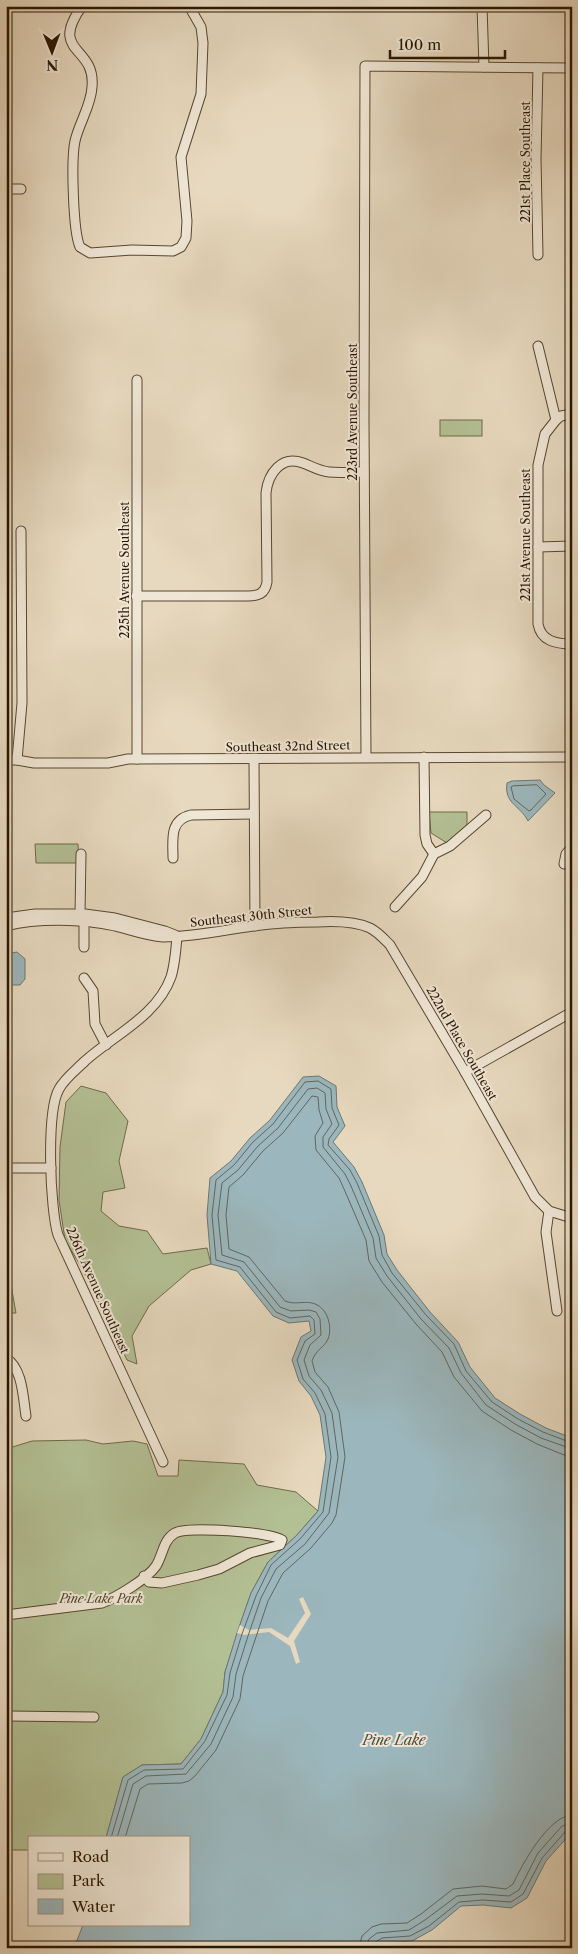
<svg xmlns="http://www.w3.org/2000/svg" width="578" height="1954" font-family="'Libre Caslon Text',serif">
<style>
.green{fill:#b3c094;stroke:#6e6b4a}
.water{fill:#9bb7bd;stroke:#6d7771}
.pier{fill:#e7d9bf}
.lines{fill:none;stroke-linecap:round;stroke-linejoin:round}
.shore{stroke:#62665e;stroke-width:1}
.minor-casing{stroke:#584730;stroke-width:11}
.minor{stroke:#efe6d5;stroke-width:9}
.labels{text-anchor:middle;dominant-baseline:central;stroke-width:4;stroke-linejoin:round;paint-order:stroke}
.street-label{font-size:12px;fill:#291600;stroke:#efe6d5}
.park-label{font-size:12px;font-style:italic;fill:#52492c;stroke:#efe6d5}
.water-label{font-size:14px;font-style:italic;fill:#514e42;stroke:#efe6d5}
</style>
<rect width="100%" height="100%" fill="#e7d9bf"/>
<filter id="stains"><feTurbulence type="fractalNoise" baseFrequency=".004" numOctaves="4"/><feColorMatrix values="0 0 0 0 .2 0 0 0 0 .09 0 0 0 0 .02 0 0 0 .5 -.17"/></filter>
<radialGradient id="worn" r=".72"><stop offset=".6" stop-color="#630" stop-opacity="0"/><stop offset="1" stop-color="#630" stop-opacity=".3"/></radialGradient>
<g class="green">
<rect x="440" y="420" width="42" height="16"/>
<polygon points="429,812 467,812 467,828 447,843 431,833"/>
<polygon points="35,844 78,844 79,863 36,863"/>
<polygon points="81,1086 106,1093 128,1121 119,1161 125,1188 103,1192 101,1211 119,1226 147,1231 163,1254 207,1248 211,1264 191,1270 149,1306 132,1336 137,1364 127,1360 82,1268 65,1240 59,1200 60,1147 66,1102"/>
<polygon points="6,1274 9,1274 16,1313 6,1313"/>
<polygon points="86,1440 103,1444 133,1441 147,1444 158,1476 178,1476 179,1460 244,1464 257,1485 296,1492 318,1511 296,1536 268,1562 251,1593 240,1625 225,1672 223,1692 201,1739 181,1764 142,1765 123,1777 106,1838 29,1838 29,1850 6,1850 6,1449 32,1441"/>
</g>
<g class="water">
<path d="M540,780l4,5 11,8 -27,28c-8,-16 -24,-17 -21,-38l5,-2z"/>
<polygon points="17,952 25,959 25,979 20,985 6,985 6,954"/>
<polygon points="319,1076 336,1086 337,1107 345,1126 333,1142 354,1167 362,1182 384,1235 387,1254 397,1270 430,1312 458,1342 470,1367 495,1398 520,1414 546,1428 572,1438 572,1832 546,1861 527,1898 511,1908 483,1905 461,1906 432,1930 412,1941 382,1943 374,1948 74,1948 83,1925 189,1925 189,1838 106,1838 123,1777 142,1765 181,1764 201,1739 223,1692 225,1672 237,1633 251,1593 268,1562 296,1536 318,1511 326,1457 320,1415 311,1396 299,1381 292,1360 301,1337 311,1331 309,1321 289,1323 273,1316 237,1271 211,1264 207,1215 210,1178 231,1161 250,1138 270,1120 303,1077"/>
</g>
<polygon class="pier" points="303,1597 311,1614 294,1641 300,1662 296,1664 290,1646 269,1632 244,1635 237,1633 240,1625 249,1630 271,1628 288,1638 305,1613 299,1599"/>
<g class="lines">
<g class="shore">
<polygon points="537,785 546,794 531,810 529,811 514,799 511,787 513,786"/>
<polyline points="111,1838 128,1780 144,1770 183,1769 205,1741 227,1695 230,1673 242,1634 256,1596 271,1565 300,1539 323,1512 331,1457 325,1414 315,1393 303,1379 297,1360 305,1341 315,1334 314,1320 310,1316 290,1318 276,1312 240,1267 216,1260 212,1215 216,1180 234,1165 253,1142 273,1124 305,1082 318,1081 331,1089 332,1108 339,1125 329,1139 328,1145 350,1170 357,1183 379,1236 382,1255 392,1273 426,1315 454,1344 466,1371 492,1402 518,1419 543,1432 572,1443"/>
<polyline points="117,1838 133,1784 146,1776 186,1774 211,1744 233,1697 236,1674 248,1636 261,1598 276,1569 305,1544 329,1513 338,1457 332,1413 321,1390 309,1376 304,1360 310,1345 321,1335 320,1319 316,1312 309,1310 291,1311 280,1307 244,1262 222,1255 218,1215 222,1183 238,1170 258,1146 278,1128 308,1089 317,1088 325,1093 326,1109 332,1124 323,1137 323,1147 345,1174 351,1186 373,1238 376,1258 387,1276 421,1319 449,1348 461,1373 486,1405 515,1424 541,1438 572,1449"/>
<path d="M125,1838l15,-49 8,-5 34,-1 7,-2 6,-5 21,-26 24,-51 3,-23 25,-75 15,-28 28,-25 21,-25 4,-8 9,-58 -6,-45 -11,-25 -13,-15 -3,-11c4,-12 12,-13 16,-22 5,-13 -1,-33 -16,-36 -9,-2 -17,2 -27,-2l-36,-44 -20,-8 -3,-34 3,-28 14,-12 20,-24 20,-18 29,-37 6,1 1,13 4,13 -8,13 1,14 23,28 5,11 22,51 3,21 13,21 34,42 26,28 12,25 28,34 29,19 26,14 27,11 8,1"/>
<path d="M359,1948l3,-12 10,-9 9,-3 26,-1 14,-9 32,-25 29,-3 24,3 7,-5c9,-19 35,-68 59,-69"/>
<polyline points="366,1948 369,1939 377,1933 409,1930 425,1920 457,1896 482,1894 509,1896 519,1890 538,1853 562,1826 572,1823"/>
<polyline points="372,1948 374,1943 382,1938 410,1936 429,1926 459,1902 483,1900 511,1902 523,1894 542,1858 566,1831 572,1829"/>
</g>
<defs>
<g id="minor">
<path d="M82,6c-34,48 14,39 10,81 -1,19 -13,36 -17,54 -4,18 -2,91 5,106l10,6 42,-3 41,1 8,-4 5,-9 1,-17 -6,-64 20,-63 2,-51 -2,-16 -12,-21"/>
<polyline points="482,6 484,67"/>
<polyline points="6,189 21,189"/>
<polyline points="538,255 536,159 538,68"/>
<path d="M538,346l18,74 -11,14 -7,31v159c3,17 18,20 34,20"/>
<polyline points="137,380 137,759"/>
<polyline points="556,420 561,416 572,414"/>
<polyline points="538,547 572,546"/>
<path d="M136,596h112c10,0 17,-2 19,-14l-1,-89c2,-19 15,-38 37,-30 8,3 16,8 26,9 11,1 24,0 35,0"/>
<polyline points="366,757 364,421 365,66 572,68"/>
<polyline points="424,757 425,835 427,844 434,854"/>
<polyline points="6,760 17,760 34,763 108,763 128,759 572,757"/>
<polyline points="17,760 22,703 21,531"/>
<polyline points="254,760 255,926"/>
<path d="M173,858c0,-18 -4,-38 18,-43l63,-1"/>
<polyline points="564,864 566,854 572,847"/>
<polyline points="395,907 422,877 434,854 450,846 486,815"/>
<polyline points="80,914 81,854"/>
<polyline points="6,918 35,914 85,914 115,918 165,931 175,935"/>
<polyline points="84,922 84,947"/>
<path d="M6,926c32,-8 77,-7 109,0 16,4 32,10 48,11 30,0 61,-7 90,-11 21,-3 43,-4 65,-4 17,-1 36,-1 52,6 8,4 14,11 20,17l75,127 70,125 14,14 23,7"/>
<polyline points="84,978 93,991 95,1024 106,1045"/>
<polyline points="465,1072 572,1012"/>
<polyline points="6,1168 51,1168"/>
<polyline points="549,1211 546,1232 557,1311"/>
<path d="M6,1358c17,11 17,40 20,58"/>
<path d="M163,1462l-105,-227c-8,-26 -12,-123 1,-146 6,-11 17,-19 26,-28 29,-26 72,-45 86,-84 4,-13 5,-27 6,-41"/>
<path d="M6,1615l96,-12c15,-6 45,-24 54,-37 7,-11 7,-26 19,-33 13,-7 96,-1 107,7l-2,5 -30,8 -31,16 -21,6 -36,8 -13,-1 -5,-6"/>
<polyline points="6,1716 94,1717"/>
</g>
</defs>
<use href="#minor" class="minor-casing"/>
<use href="#minor" class="minor"/>
</g>
<g class="labels">
<g class="street-label">
<text transform="translate(525 162) rotate(-90)">221st Place Southeast</text>
<text transform="translate(352 412) rotate(-90)">223rd Avenue Southeast</text>
<text transform="translate(525 535) rotate(-90)">221st Avenue Southeast</text>
<text transform="translate(124 570) rotate(-90)">225th Avenue Southeast</text>
<text transform="translate(288 746) rotate(-1)">Southeast 32nd Street</text>
<text transform="translate(251 916) rotate(-6)">Southeast 30th Street</text>
<text transform="translate(462 1043) rotate(60)">222nd Place Southeast</text>
<text transform="translate(98 1290) rotate(66)">226th Avenue Southeast</text>
</g>
<g class="park-label">
<text x="101" y="1598">Pine Lake Park</text>
</g>
<g class="water-label">
<text x="394" y="1740">Pine Lake</text>
</g>
</g>
<rect width="578" height="1954" fill="none" stroke="#e7d9bf" stroke-width="25"/>
<rect x="8" y="8" width="563" height="1939" fill="none" stroke="#291600" stroke-width="2.5"/>
<rect x="12" y="12" width="553" height="1929" fill="none" stroke="#291600"/>
<rect x="28" y="1836" width="162" height="90" fill="#efe6d5" stroke="#a09380"/>
<rect x="38" y="1853" width="25" height="8" fill="#efe6d5" stroke="#a09380"/>
<text x="72" y="1862" font-size="15" fill="#291600">Road</text>
<rect x="38" y="1874" width="25" height="15" fill="#b3c094" stroke="#a09380"/>
<text x="72" y="1886" font-size="15" fill="#291600">Park</text>
<rect x="38" y="1899" width="25" height="15" fill="#9bb7bd" stroke="#a09380"/>
<text x="72" y="1912" font-size="15" fill="#291600">Water</text>
<g transform="translate(52 52) rotate(179)" stroke="#efe6d5" stroke-width="4" paint-order="stroke">
<path d="M0-4L9 19L0 12L-9 19Z" fill="#291600"/>
<text y="-8" font-size="14" font-weight="bold" text-anchor="middle" fill="#291600">N</text>
</g>
<path d="M390 50v8h115v-8" fill="none" stroke="#291600" stroke-width="2.5"/>
<text x="398" y="50" font-size="15" fill="#291600" stroke="#efe6d5" stroke-width="4" paint-order="stroke">100 m</text>
<rect width="100%" height="100%" filter="url(#stains)"/>
<rect width="100%" height="100%" fill="url(#worn)"/>
</svg>
